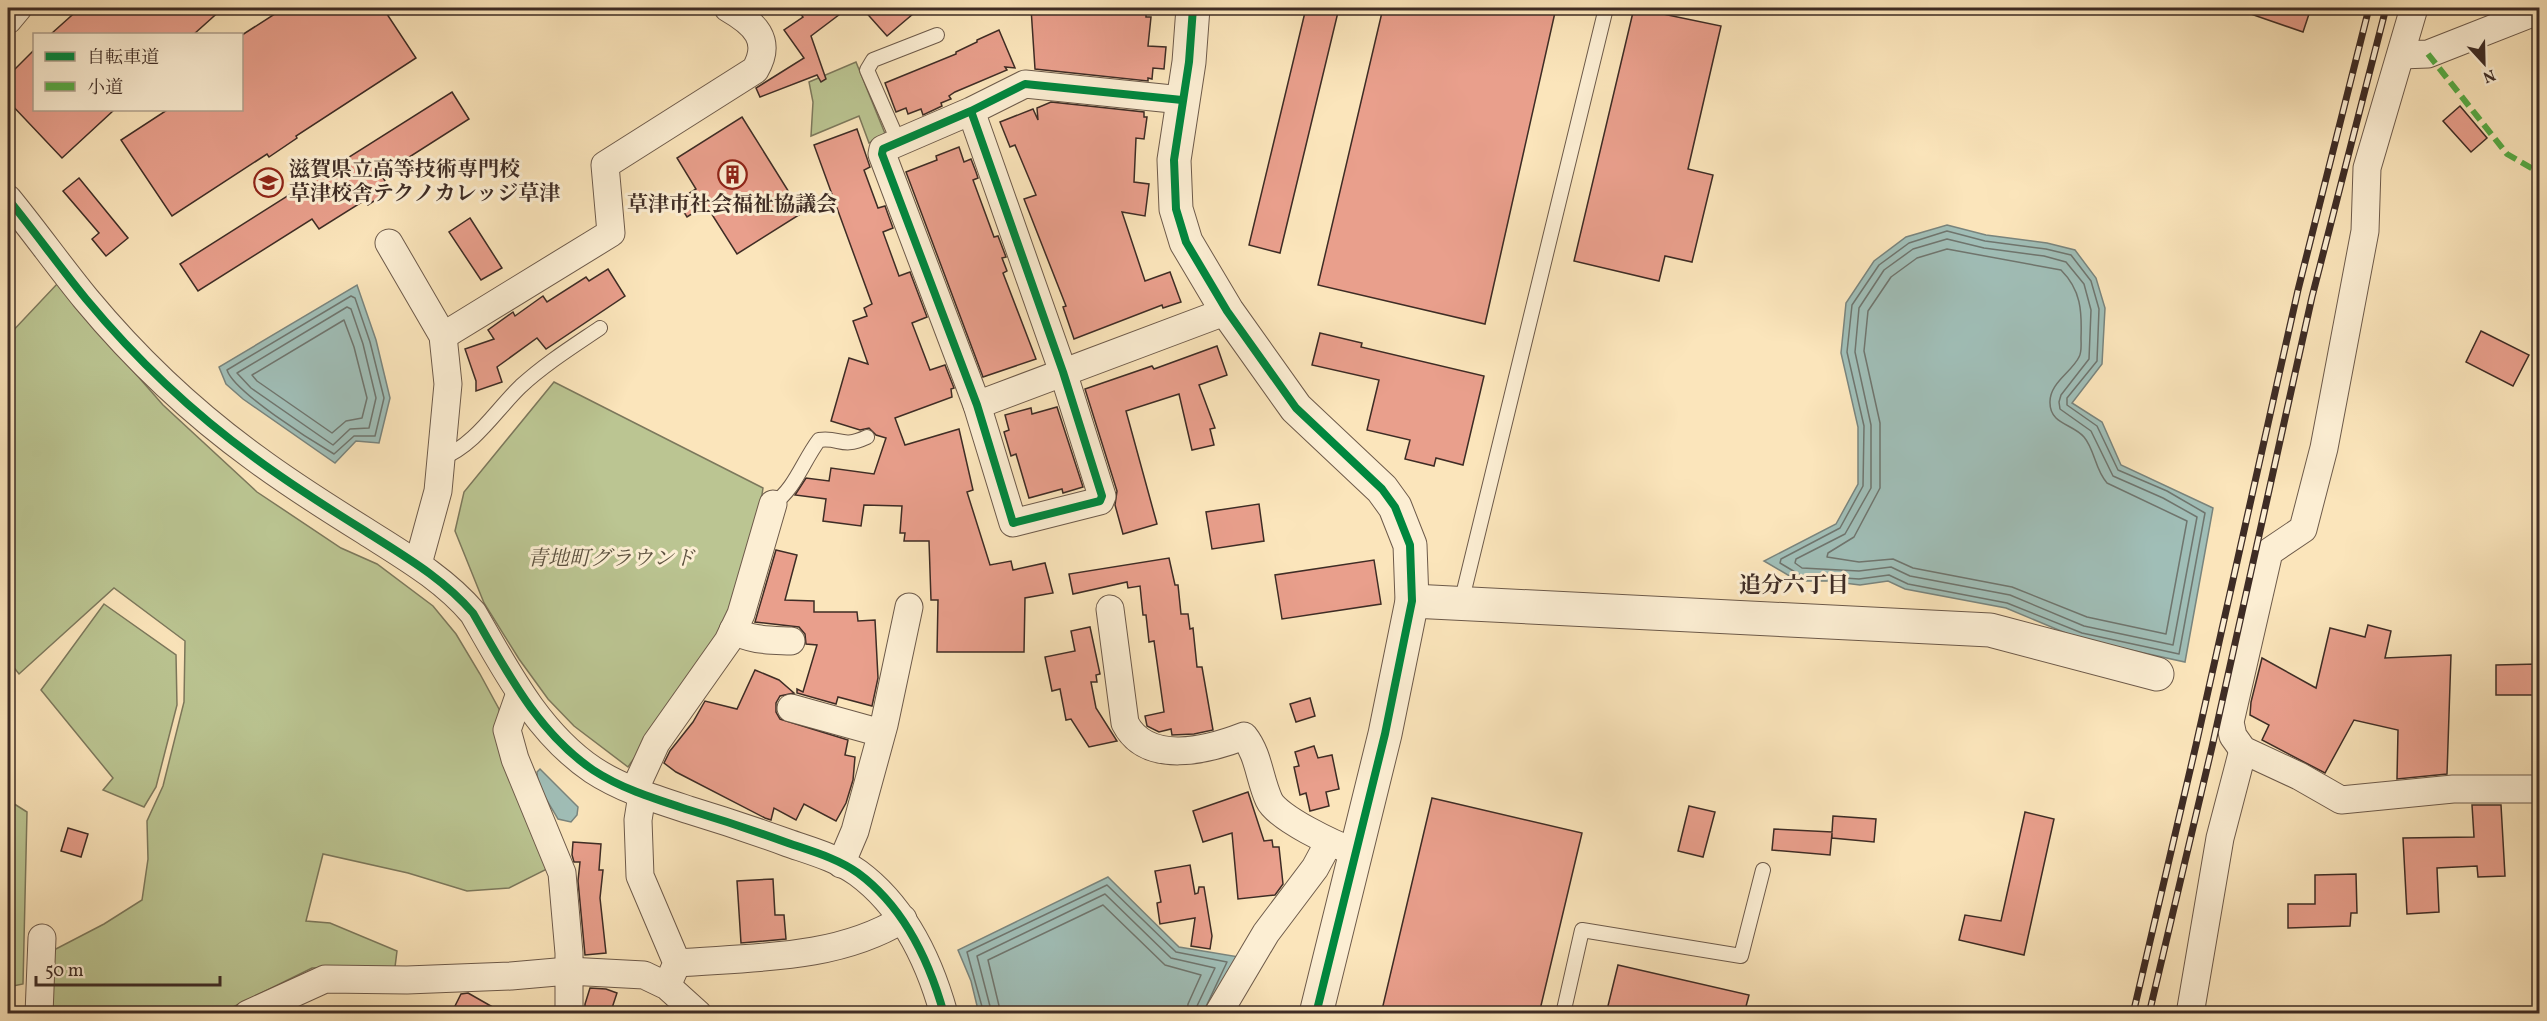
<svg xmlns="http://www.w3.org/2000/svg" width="2547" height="1021" font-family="Vollkorn,'Noto Serif JP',serif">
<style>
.green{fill:#bbc592;stroke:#7c785c;stroke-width:1.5}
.water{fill:#a0beb7;stroke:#79847d;stroke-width:1.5}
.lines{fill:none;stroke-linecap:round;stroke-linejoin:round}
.shore{stroke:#6f756e;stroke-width:1.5}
.building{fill:#e99f8c;stroke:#3e2c25;stroke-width:1.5}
.service-casing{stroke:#6d5a4a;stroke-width:16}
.minor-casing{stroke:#6d5a4a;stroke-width:29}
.tertiary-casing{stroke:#6d5a4a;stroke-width:35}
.service{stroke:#fceed3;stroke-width:14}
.minor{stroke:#fceed3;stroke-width:27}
.tertiary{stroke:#fceed3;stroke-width:33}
.rail-casing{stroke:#3e2c25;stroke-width:7}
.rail{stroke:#fceed3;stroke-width:4.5;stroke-dasharray:14;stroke-linecap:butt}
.quiet{stroke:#55ab44;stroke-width:6;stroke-dasharray:12 6;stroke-linecap:butt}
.cycleway-casing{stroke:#fceed3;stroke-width:11}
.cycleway{stroke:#00873e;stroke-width:8}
.labels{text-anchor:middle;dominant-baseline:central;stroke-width:6;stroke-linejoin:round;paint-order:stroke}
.poi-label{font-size:21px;font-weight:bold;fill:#3e2c25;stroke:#fceed3;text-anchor:start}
.park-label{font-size:21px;font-style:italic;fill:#5d5240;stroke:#fceed3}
.neighbourhood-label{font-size:22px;font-weight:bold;fill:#3e2c25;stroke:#fceed3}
</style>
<rect width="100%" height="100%" fill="#fbe5bb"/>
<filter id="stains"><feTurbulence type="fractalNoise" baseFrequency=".00333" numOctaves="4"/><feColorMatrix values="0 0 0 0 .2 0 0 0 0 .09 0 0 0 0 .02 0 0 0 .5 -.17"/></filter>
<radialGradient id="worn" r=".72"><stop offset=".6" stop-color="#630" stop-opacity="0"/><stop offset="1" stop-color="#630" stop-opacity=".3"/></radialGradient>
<g class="green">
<polygon points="856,62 886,136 869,143 859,116 811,136 813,102 809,82"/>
<polygon points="57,284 163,405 257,492 341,548 377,564 433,606 456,634 480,674 499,709 502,731 555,865 509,888 467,891 408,873 323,854 306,921 330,923 397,951 395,967 312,968 221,1013 43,1013 50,952 104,924 142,900 148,859 147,821 163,786 184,702 185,641 114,588 19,674 8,660 8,336"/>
<polygon points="554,382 763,488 753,553 724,630 628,767 574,726 548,699 519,659 484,603 455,531 464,492"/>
<polygon points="104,604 176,655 177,705 156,787 144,807 103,790 113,778 41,690"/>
<polygon points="8,800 27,812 23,984 8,987"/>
</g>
<g class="water">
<polygon points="1947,225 1986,235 2047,243 2075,250 2096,278 2105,308 2102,364 2072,403 2102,422 2121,465 2213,508 2185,662 2080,639 2006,608 1905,589 1888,581 1860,585 1828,581 1798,581 1764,561 1836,524 1858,484 1858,427 1841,353 1846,303 1874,261 1906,237"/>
<polygon points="357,285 376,340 390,398 379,443 356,441 335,463 243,399 226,384 219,367"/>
<path d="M540,769l38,38 -1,8 -6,7 -13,-3c-8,-15 -21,-30 -21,-47z"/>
<polygon points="1108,877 1179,947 1239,957 1208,1013 979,1014 971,981 958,950"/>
</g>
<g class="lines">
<g class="shore">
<polygon points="1947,231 1985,241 2046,249 2071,255 2091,281 2099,309 2097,361 2067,398 2067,405 2097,426 2118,470 2167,491 2205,513 2179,654 2082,633 2007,603 1908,584 1889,575 1859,579 1800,575 1780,563 1781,559 1840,528 1863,486 1864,426 1847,352 1852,305 1879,265 1909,243"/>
<polygon points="1947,239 1984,248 2044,256 2066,262 2084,284 2091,310 2089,359 2061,395 2059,402 2060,409 2091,431 2113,476 2163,498 2197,517 2173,645 2084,626 2010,595 1910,576 1891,567 1859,571 1802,568 1795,563 1796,559 1845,534 1871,488 1871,425 1855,352 1859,308 1884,270 1913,249"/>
<path d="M1947,249l114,21c20,20 21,41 20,68 0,6 1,14 -2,19 -7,15 -30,26 -29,46 0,21 23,21 34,34 11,13 11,33 23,46l80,38 -21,113 -79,-17 -75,-30 -99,-19 -20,-9 -34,3 -32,-5 1,-4 26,-16 26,-49v-65l-16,-72 4,-40 23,-34 26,-19z"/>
<path d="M351,296l4,2 15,44 14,56 -9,38h-21l-20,18c-22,-13 -100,-62 -107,-84z"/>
<polygon points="347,307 351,309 363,344 376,398 369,428 350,429 333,445 251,388 237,373"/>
<polygon points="344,320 354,347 367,398 362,418 346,421 332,433 257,381 252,375"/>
<polyline points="984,1014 967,952 1107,885 1176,952 1227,962 1203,1013"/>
<polyline points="992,1014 977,956 1105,894 1171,958 1215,968 1197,1006 1196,1014"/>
<polyline points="1001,1014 988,960 1103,905 1165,965 1201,975 1188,1004 1187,1014"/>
</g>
</g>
<g class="building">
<polygon points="80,8 223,8 194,34 51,34"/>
<polygon points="284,8 383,8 416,58 296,136 297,138 269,157 267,154 172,216 121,140 167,110 242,110 242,35"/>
<polygon points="796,8 848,8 811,36 826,79 821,82 817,75 760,97 756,88 804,58 784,30 803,17"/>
<polygon points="862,8 920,8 887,36"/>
<polygon points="1031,8 1135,8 1134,10 1146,12 1146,17 1151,17 1148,46 1166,47 1164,69 1153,68 1152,79 1148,78 1148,81 1035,69"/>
<polygon points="1306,8 1339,8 1280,253 1249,245"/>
<polygon points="1383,8 1556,8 1485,324 1318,285"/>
<polygon points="1634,8 1721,26 1688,169 1713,175 1692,262 1665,256 1659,281 1574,261"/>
<polygon points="2242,8 2311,8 2303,32 2242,11"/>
<polygon points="999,30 1015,68 1005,67 1007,70 955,92 949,96 951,99 941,103 942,106 923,115 921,109 908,114 906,108 896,112 885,83 956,54 956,52 977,42 977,40"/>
<polygon points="34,50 34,110 114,110 62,158 8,101 8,76"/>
<polygon points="452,92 469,119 381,175 391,190 368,205 365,200 319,229 312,219 198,291 180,264"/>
<polygon points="1051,102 1144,112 1144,117 1147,117 1144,139 1136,138 1134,182 1149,184 1145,216 1122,212 1145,281 1170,272 1181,302 1163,308 1162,305 1074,339 1063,307 1066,306 1024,199 1036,195 1015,145 1010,147 1000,122 1033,109 1038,120 1037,108"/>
<polygon points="2460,106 2487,138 2471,152 2443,121"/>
<polygon points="742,117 802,213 737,254 706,205 687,217 677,201 696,189 677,158"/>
<polygon points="857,129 870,167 864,170 878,208 885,206 893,228 883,232 899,276 910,272 927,317 912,323 930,370 945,365 954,388 951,389 952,397 895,418 905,445 959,429 973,490 967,492 990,565 1011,561 1013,570 1045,563 1053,593 1025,598 1024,652 937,652 938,600 931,600 929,541 904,541 905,533 900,533 902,506 864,505 861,526 823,521 826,499 795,495 806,478 829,481 831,468 874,474 886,438 876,435 869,428 860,430 831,421 849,358 868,364 853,321 867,316 864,308 872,304 814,145"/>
<polygon points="959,147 964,162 971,159 976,172 978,178 973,180 994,237 998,236 1006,257 1002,258 1007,271 1003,273 1036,359 983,377 906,172 937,160 936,156"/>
<polygon points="79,178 128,238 106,256 92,239 99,233 63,191"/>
<polygon points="470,218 502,268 481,280 449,232"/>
<polygon points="608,269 625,296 546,349 537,338 497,367 502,382 476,391 476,381 465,349 494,339 488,330 513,312 515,316 543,296 547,302 586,277 589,281"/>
<polygon points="2481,331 2529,355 2513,386 2466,362"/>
<polygon points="1320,333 1362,343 1361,347 1484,376 1463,465 1436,458 1434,466 1405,459 1410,440 1367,430 1379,380 1312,365"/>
<polygon points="1217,346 1227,375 1199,385 1215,428 1210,429 1214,445 1192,450 1179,394 1126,411 1157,524 1123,534 1115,505 1117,491 1085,389 1152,366 1154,369"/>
<polygon points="1057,407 1083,487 1063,493 1062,489 1029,498 1016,454 1011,456 1004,432 1009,430 1005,415 1031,408 1032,414"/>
<polygon points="1259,504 1264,541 1212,549 1206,512"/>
<polygon points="776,550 797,555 785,600 814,601 814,612 857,612 858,621 875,620 878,678 872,706 838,697 836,704 797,693 797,689 803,692 817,645 806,644 805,634 799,627 755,622"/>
<polygon points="1169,558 1175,585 1178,585 1181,614 1188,614 1190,629 1193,628 1197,667 1202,667 1213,730 1194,734 1172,735 1171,729 1159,732 1147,726 1145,716 1164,712 1154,641 1149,642 1146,615 1143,615 1140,586 1128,588 1127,582 1073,594 1069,574"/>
<polygon points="1374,560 1381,604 1282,619 1275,575"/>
<polygon points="2368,625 2391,631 2385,658 2451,655 2447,774 2397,779 2398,730 2354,720 2325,773 2262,740 2269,725 2250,715 2251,702 2262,658 2316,688 2330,628 2365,637"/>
<polygon points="1090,627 1100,674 1096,675 1097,682 1091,682 1096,708 1117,741 1089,747 1071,719 1066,720 1060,689 1052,691 1045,657 1075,651 1071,631"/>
<polygon points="2538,664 2538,695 2496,695 2496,665"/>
<polygon points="755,670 779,680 794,693 780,696 776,703 776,712 780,719 848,740 845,755 855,757 853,780 846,803 836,821 804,804 796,820 774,808 771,820 765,818 676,772 664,763 670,751 693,722 705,701 737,709"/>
<polygon points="1310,698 1315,716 1296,722 1290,704"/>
<polygon points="1314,746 1318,758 1332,755 1339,789 1326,792 1329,806 1310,811 1306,793 1300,795 1294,767 1299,766 1295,752"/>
<polygon points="1248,792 1264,841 1272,840 1273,847 1279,847 1283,884 1275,895 1238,899 1232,833 1203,842 1193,811"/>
<polygon points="1432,798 1582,833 1539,1014 1381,1014"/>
<polygon points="2472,805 2501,805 2505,876 2478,877 2477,866 2437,868 2439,912 2407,914 2403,838 2474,837"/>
<polygon points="1689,806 1715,812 1703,857 1678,851"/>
<polygon points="2025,812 2054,819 2024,955 1959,940 1965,915 2001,921"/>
<polygon points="1833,816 1876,819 1874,842 1832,838 1832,833 1830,855 1772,850 1774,829 1832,832"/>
<polygon points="68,828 88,834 81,857 61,851"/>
<polygon points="573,842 601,844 599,870 603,870 600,898 606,953 585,955 578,881 580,862 574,862 572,855"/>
<polygon points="1190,865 1195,894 1198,893 1199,887 1204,887 1212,936 1210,949 1191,946 1195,918 1160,924 1157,903 1161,902 1155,871"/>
<polygon points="2356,874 2357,913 2351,913 2350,926 2288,928 2288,904 2315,904 2315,875"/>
<polygon points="773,879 775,915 784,915 786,939 741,943 737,881"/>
<polygon points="1618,965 1749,995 1744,1014 1606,1014"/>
<polygon points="590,988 606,989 617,993 610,1014 585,1014 585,1004"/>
<polygon points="468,993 505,1014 451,1014 461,994"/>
</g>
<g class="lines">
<defs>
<g id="service">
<polyline points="899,143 867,70 873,60 937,35"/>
<path d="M442,458c34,-14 53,-47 79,-72 24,-22 51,-39 79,-58"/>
<path d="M773,504c22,-15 30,-43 46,-64 22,-3 22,9 48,-3"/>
<polyline points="1461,603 1606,8"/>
<polyline points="1563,1014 1582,930 1741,956 1763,870"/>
</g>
<g id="minor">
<polyline points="2414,8 2367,168 2365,231 2324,448 2303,529 2269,552 2230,722 2233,736 2243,750 2299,776 2341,800 2453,789 2540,789"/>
<polyline points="8,20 18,8"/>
<polyline points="2401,55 2428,54 2540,10"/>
<polyline points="971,111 1063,372 1102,496 1100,501 1013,523 977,405 882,154 883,149 971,111 1025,84 1182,100"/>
<path d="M8,199c27,33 51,67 78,100 49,59 107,114 169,159 35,26 73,50 110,73 39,25 78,47 108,82 33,57 64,119 120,157 29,19 62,29 96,40 33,10 66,21 99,33 23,8 49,15 70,30 46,34 71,87 86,141"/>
<polyline points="389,243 443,336 448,384 438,491 418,564"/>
<path d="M443,336l168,-103 -6,-68 150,-95c18,-30 -1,-47 -27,-62"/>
<polyline points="977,405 1227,311"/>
<path d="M1110,609l15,114c22,43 83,27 119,13 15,19 15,42 25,64 8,18 66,45 86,52"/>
<path d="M733,630c18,11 38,10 58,11"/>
<polyline points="520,693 507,730 515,759 562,873 569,953 569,1014"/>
<polyline points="791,708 881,733"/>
<polyline points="634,791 656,743 728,641 741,614 773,504"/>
<polyline points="642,795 638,820 640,876 677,963 670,979"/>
<polyline points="841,864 855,831 884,725 909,607"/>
<path d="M677,963c77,-6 159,-3 226,-44"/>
<polyline points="39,1014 42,938"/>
<polyline points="248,1014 325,979 407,980 511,976 568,971 644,975 667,986 698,1014"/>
<polyline points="1218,1014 1266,933 1315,868 1329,842"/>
<polyline points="2190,1014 2220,838 2243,750"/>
</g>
<g id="tertiary">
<polyline points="1193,8 1189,62 1174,160 1176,209 1186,242 1227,311 1296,408 1382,489 1395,507 1410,545 1412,601 1385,734 1316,1014"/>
<polyline points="1412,601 1990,630 2157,674"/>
</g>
</defs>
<use href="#service" class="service-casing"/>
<use href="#minor" class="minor-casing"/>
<use href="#tertiary" class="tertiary-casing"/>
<use href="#service" class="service"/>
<use href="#minor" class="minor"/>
<use href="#tertiary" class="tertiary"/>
<defs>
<g id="rail">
<polyline points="2133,1014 2196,745 2298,290 2369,8"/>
<polyline points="2149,1014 2212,747 2312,297 2386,8"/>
</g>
</defs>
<use href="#rail" class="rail-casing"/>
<use href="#rail" class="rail"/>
<polyline class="quiet" points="2428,54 2507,154 2540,173"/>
<defs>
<g id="cycleway">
<polyline points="1193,8 1189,62 1174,160 1176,209 1186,242 1227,311 1296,408 1382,489 1395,507 1410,545 1412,601 1385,734 1316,1014"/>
<polyline points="971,111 1063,372 1102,496 1100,501 1013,523 977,405 882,154 883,149 971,111 1025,84 1182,100"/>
<path d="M8,199c27,33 51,67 78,100 49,59 107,114 169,159 35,26 73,50 110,73 39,25 78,47 108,82 33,57 64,119 120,157 29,19 62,29 96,40 33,10 66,21 99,33 23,8 49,15 70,30 46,34 71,87 86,141"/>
</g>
</defs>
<use href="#cycleway" class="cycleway-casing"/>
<use href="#cycleway" class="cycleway"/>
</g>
<defs>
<symbol id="building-ring" viewBox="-11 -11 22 22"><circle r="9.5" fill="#fceed3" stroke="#8f2418" stroke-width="1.5"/><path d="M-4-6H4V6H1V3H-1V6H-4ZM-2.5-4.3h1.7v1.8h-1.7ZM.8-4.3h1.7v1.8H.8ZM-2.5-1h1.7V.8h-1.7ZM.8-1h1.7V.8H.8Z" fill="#8f2418"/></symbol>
<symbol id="university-ring" viewBox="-11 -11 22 22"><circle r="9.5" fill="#fceed3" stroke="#8f2418" stroke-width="1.5"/><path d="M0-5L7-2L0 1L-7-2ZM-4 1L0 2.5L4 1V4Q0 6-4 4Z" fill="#8f2418"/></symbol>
</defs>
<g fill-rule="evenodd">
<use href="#building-ring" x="716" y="158" width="33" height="33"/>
<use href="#university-ring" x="252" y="166" width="33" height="33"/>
</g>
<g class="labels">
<g class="poi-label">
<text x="289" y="170">滋賀県立高等技術専門校<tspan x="289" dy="24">草津校舎テクノカレッジ草津</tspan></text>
<text x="732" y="205" text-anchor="middle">草津市社会福祉協議会</text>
</g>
<g class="park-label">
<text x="611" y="559">青地町グラウンド</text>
</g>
<g class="neighbourhood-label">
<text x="1794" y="586">追分六丁目</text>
</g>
</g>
<rect width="2547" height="1021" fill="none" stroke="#fbe5bb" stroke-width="30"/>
<rect x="9" y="9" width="2529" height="1003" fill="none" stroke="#3e2c25" stroke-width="3"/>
<rect x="15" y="15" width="2517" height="991" fill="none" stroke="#3e2c25" stroke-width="1.5"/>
<rect x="33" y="33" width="210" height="78" fill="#fceed3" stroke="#b0a08d" stroke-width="1.5"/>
<rect x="45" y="52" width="30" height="9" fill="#00873e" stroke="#b0a08d" stroke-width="1.5"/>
<text x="87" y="63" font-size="18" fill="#3e2c25">自転車道</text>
<rect x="45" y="82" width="30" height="9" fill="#55ab44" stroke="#b0a08d" stroke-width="1.5"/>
<text x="87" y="93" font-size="18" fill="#3e2c25">小道</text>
<g transform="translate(2484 63) rotate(158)" stroke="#fceed3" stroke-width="4.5" paint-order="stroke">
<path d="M0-4.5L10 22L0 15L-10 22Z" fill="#3e2c25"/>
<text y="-9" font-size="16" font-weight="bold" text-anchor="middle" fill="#3e2c25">N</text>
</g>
<path d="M36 976v9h184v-9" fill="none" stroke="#3e2c25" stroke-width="3"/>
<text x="45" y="976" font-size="18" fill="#3e2c25" stroke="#fceed3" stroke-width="4.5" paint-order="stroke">50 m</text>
<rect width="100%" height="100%" filter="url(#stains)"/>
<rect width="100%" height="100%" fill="url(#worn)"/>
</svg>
